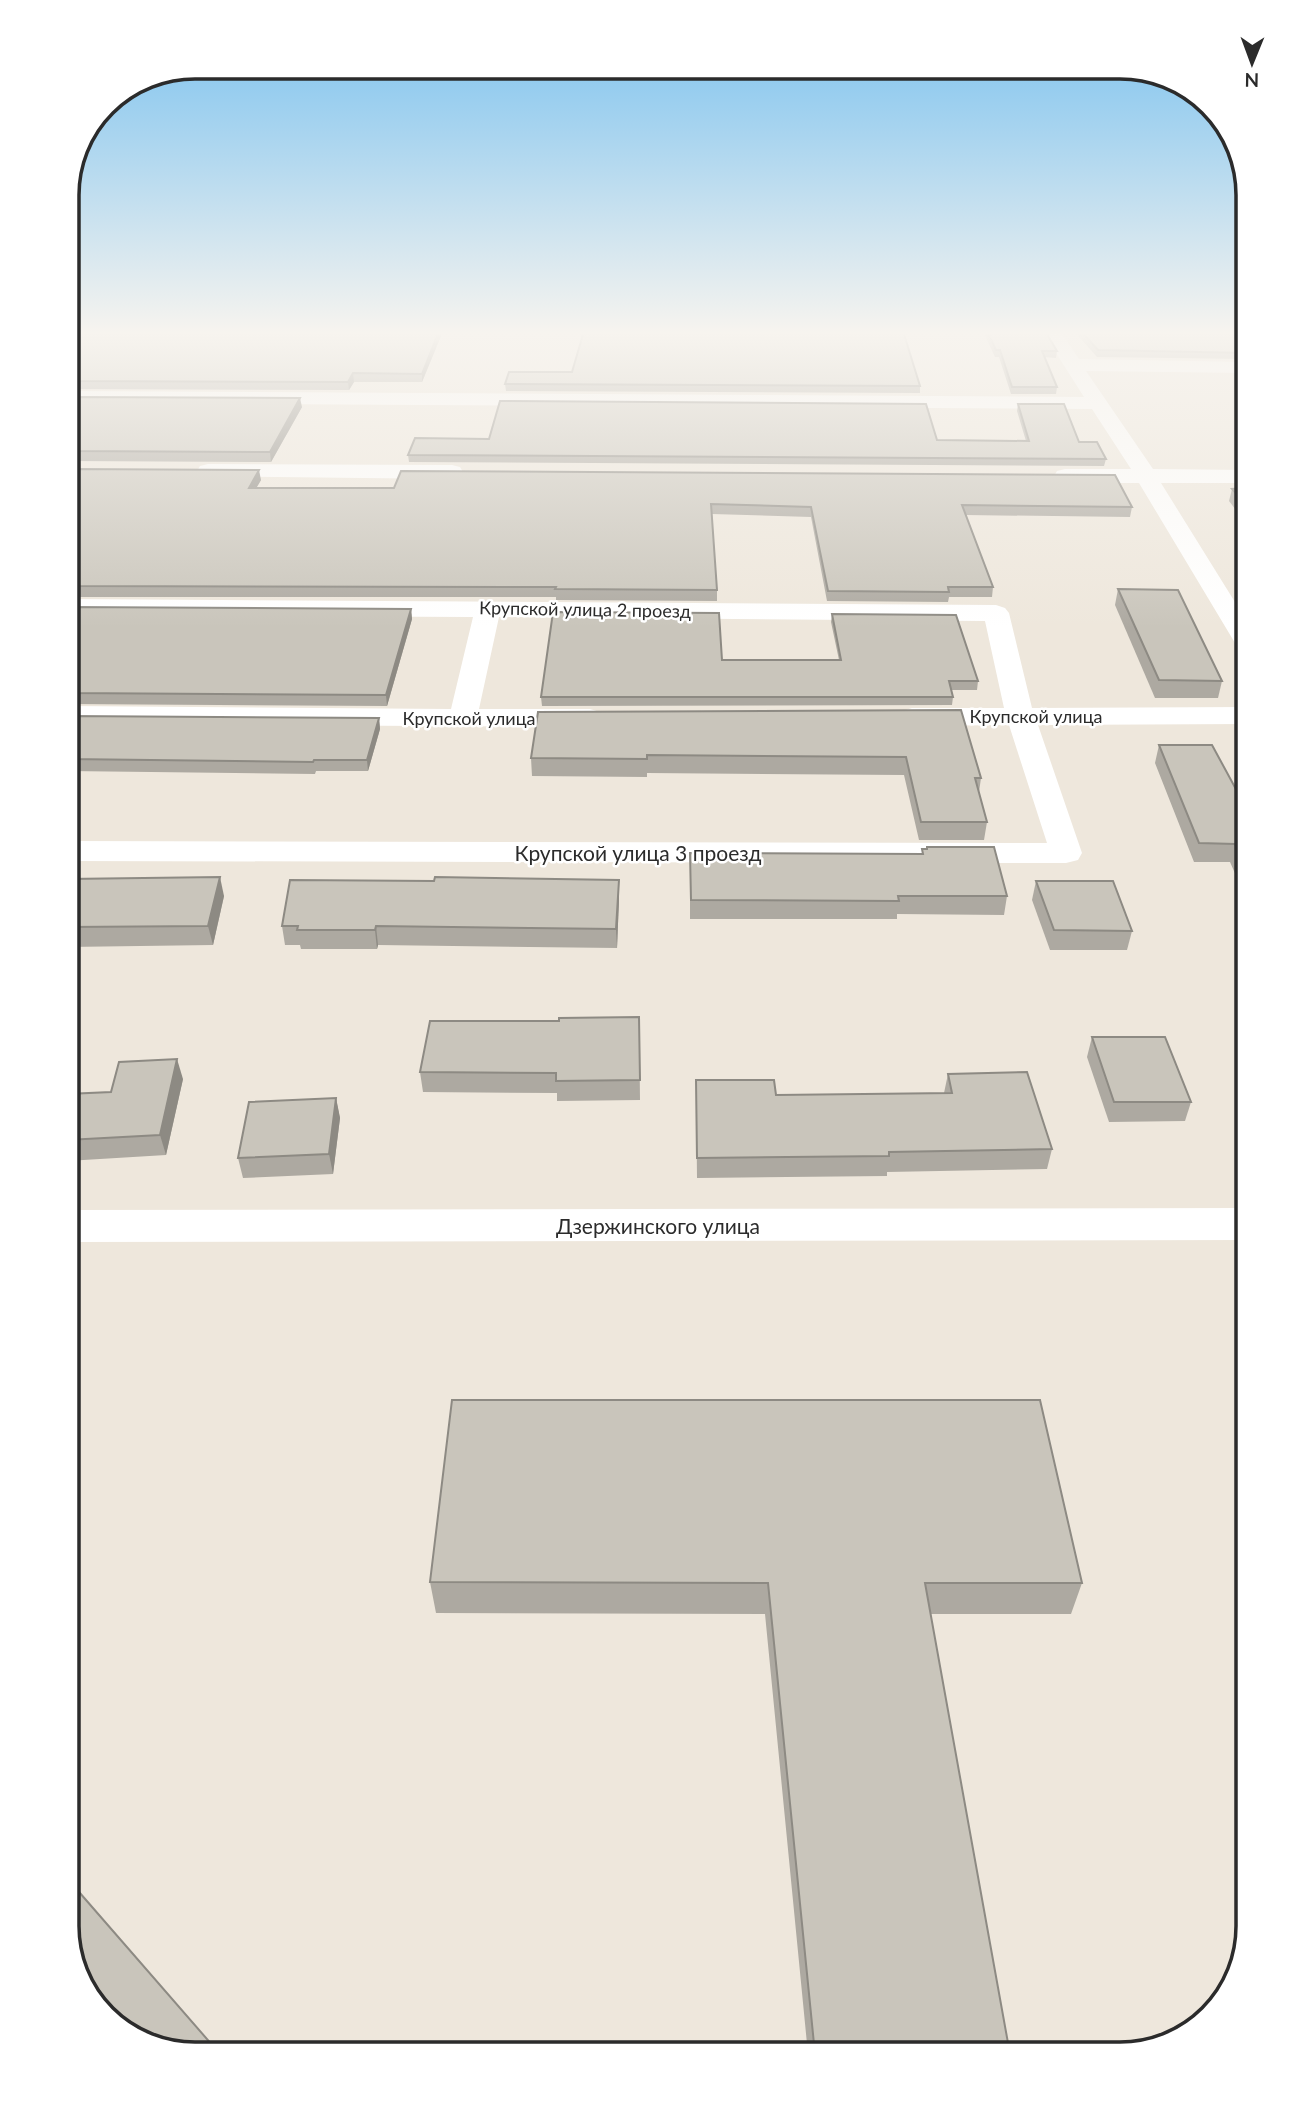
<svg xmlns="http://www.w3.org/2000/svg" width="1315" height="2121" font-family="Lato,sans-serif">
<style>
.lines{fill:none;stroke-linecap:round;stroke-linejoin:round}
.minor{fill:#fff;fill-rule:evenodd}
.wall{fill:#ada9a1}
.shaded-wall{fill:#8d8a83}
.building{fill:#c9c5bb;stroke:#8d8a83;stroke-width:2}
.labels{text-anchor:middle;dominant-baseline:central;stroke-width:5;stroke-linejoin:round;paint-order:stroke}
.far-street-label{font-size:18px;fill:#2b2b2b;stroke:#fff}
.street-label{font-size:21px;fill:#2b2b2b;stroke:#fff}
.rim{fill:none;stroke:#2b2b2b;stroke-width:3.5}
</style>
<rect width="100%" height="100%" fill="#eee7dc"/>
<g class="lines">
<g class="minor">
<polygon points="1042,331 1060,331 1079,359 1248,362 1248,373 1086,371 1153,469 1248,470 1248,483 1161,483 1248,623 1248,651 1239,649 1235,643 1139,483 1065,483 1057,481 1054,476 1057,471 1065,469 1131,469 1092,409 67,403 67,391 1084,397"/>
<polygon points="208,464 452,465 460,467 463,472 460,477 452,479 200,476 197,471 200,466"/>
<polygon points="67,599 996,605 1005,608 1009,613 1032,708 1248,707 1248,724 1038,725 1082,853 1078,860 1066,863 67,861 67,841 1047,843 1009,725 912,726 902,723 898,717 902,711 912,708 1004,708 985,621 499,617 479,709 590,709 600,712 604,718 600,724 590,727 67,724 67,706 451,709 473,617 67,615"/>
<polygon points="1248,1208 1248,1240 67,1242 67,1210"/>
</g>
</g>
<g class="wall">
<polygon points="67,331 443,331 422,382 354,382 349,390 67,389"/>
<polygon points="983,331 1045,331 1057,351 1056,358 1044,357 1057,387 1056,394 1011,394 999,357 995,357"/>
<polygon points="1074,331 1249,331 1249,362 1248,359 1097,357"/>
<polygon points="1249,367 1249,383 1243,376 1244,369"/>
<polygon points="572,372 920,386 920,393 506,391 505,384"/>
<polygon points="67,397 302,407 271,462 67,461"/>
<polygon points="1018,404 1106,459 1104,466 409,462 408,455 1026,441 1017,411"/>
<polygon points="67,469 261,480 256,488 1132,507 1130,517 966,515 993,587 992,597 949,597 948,602 827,601 811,517 712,514 717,590 717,601 556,600 556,597 67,597"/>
<polygon points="1249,488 1249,527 1229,501 1232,489"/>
<polygon points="1118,589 1222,681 1218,698 1155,698 1115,605"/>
<polygon points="67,607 411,609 412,619 387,706 67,704"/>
<polygon points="832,614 978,681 977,690 951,690 953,697 952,705 542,706 541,697 722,660 839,660 831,622"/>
<polygon points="961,710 981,778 979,792 987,822 984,840 919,840 904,775 647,773 647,777 532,776 531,758"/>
<polygon points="67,716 379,718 380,729 368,771 316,771 315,774 67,771"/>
<polygon points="1159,745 1244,804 1249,804 1249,905 1230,862 1194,862 1155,763"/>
<polygon points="927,847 1007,896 1004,915 897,914 897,919 690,919 690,853 922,854 922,849 926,849"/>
<polygon points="67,879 224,896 213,945 67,947"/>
<polygon points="619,880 619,899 617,948 378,945 377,949 301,949 300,945 285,945 282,926 434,881"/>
<polygon points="1036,881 1132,931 1127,950 1050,950 1032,900"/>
<polygon points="639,1017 640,1100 557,1101 557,1093 423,1092 420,1072 559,1021"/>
<polygon points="1092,1037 1191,1102 1185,1121 1109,1122 1087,1057"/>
<polygon points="948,1074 1052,1149 1047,1169 887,1172 887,1176 697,1178 696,1080 776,1095 944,1093"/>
<polygon points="183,1079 166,1155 67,1161 67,1094 111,1092"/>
<polygon points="1249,1097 1249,1117 1245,1107"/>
<polygon points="336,1098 340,1118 333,1174 243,1178 238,1158"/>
<polygon points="430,1582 1082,1583 1071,1614 930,1614 1010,2054 808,2054 765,1614 436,1613"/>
</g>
<g class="shaded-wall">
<polygon points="439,331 443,331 422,382 422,374"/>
<polygon points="353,373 354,382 349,390 348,382"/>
<polygon points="300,398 302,407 271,462 270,452"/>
<polygon points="259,470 261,480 251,497 249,488"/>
<polygon points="411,609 412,619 387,706 386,695"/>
<polygon points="379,718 380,729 368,771 367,760"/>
<polygon points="220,877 224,896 213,945 208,926"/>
<polygon points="619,880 619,899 617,948 616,929"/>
<polygon points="376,926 378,945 377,949 375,930"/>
<polygon points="177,1059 183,1079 166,1155 160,1135"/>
<polygon points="336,1098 340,1118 333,1174 329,1154"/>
</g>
<g class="building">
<polygon points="67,331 439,331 422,374 353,373 348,382 67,381"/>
<polygon points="584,331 903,331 920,386 505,384 509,372 572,372"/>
<polygon points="987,331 1045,331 1057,351 1042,351 1057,387 1012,387 1000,350 996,350"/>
<polygon points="1081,331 1249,331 1249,353 1098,350"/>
<polygon points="67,397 300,398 270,452 67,451"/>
<polygon points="500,401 926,404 937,440 1029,441 1018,404 1064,404 1079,442 1097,442 1106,459 408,455 415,438 489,439"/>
<polygon points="67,469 259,470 249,488 394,488 401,471 1115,475 1132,507 962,505 993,587 948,587 949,592 828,591 811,507 711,504 717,590 555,589 556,587 67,586"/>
<polygon points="1249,488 1249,509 1232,489"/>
<polygon points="1118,589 1178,590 1222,681 1159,680"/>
<polygon points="67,607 411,609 386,695 67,693"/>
<polygon points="553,612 719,613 722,660 841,660 832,614 956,615 978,681 949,681 953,697 541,697"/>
<polygon points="961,710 981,778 975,778 987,822 921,822 906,757 647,755 647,759 531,758 538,712"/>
<polygon points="67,716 379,718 367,760 314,760 313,762 67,759"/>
<polygon points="1159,745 1212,745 1244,804 1249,804 1249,873 1235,844 1199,843"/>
<polygon points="927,847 994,847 1007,896 898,896 899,901 691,900 690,853 923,854 922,849 927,849"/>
<polygon points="220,877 208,926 67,927 67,879"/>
<polygon points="435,877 619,880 616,929 376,926 375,930 297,930 298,926 282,926 290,880 434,881"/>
<polygon points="1036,881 1113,881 1132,931 1054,930"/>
<polygon points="639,1017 640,1080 556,1081 556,1073 420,1072 430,1021 559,1021 559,1018"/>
<polygon points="1092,1037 1165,1037 1191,1102 1114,1102"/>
<polygon points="177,1059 160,1135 67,1140 67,1094 111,1092 119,1062"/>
<polygon points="1027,1072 1052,1149 889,1152 889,1156 697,1158 696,1080 774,1080 776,1095 952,1093 948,1074"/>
<polygon points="336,1098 329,1154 238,1158 249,1102"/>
<polygon points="452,1400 1040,1400 1082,1583 925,1583 1010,2054 815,2054 768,1583 430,1582"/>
<polygon points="66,1877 220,2054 187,2054 124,2033 80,1983 66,1927"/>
</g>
<linearGradient id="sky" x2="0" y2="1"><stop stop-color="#74bfef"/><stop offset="0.53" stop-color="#f7f4ef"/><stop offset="1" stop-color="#f7f4ef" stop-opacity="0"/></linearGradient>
<rect width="1315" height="628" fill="url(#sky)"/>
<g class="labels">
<g class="far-street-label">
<text transform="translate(585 609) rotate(1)">Крупской улица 2 проезд</text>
<text x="1036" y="716">Крупской улица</text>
<text x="469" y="718">Крупской улица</text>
</g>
<g class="street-label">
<text x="638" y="852">Крупской улица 3 проезд</text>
<text x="658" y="1225">Дзержинского улица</text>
</g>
</g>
<path d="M0 0H1315V2121H0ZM195 79H1120A116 116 0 0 1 1236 195V1926A116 116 0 0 1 1120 2042H195A116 116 0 0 1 79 1926V195A116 116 0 0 1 195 79Z" fill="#fff" fill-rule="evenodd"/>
<path class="rim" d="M195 79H1120A116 116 0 0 1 1236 195V1926A116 116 0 0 1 1120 2042H195A116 116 0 0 1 79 1926V195A116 116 0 0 1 195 79Z"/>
<g transform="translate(1252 63) rotate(181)" stroke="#ffffff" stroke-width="5" paint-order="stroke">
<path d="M0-5L12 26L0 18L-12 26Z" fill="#2b2b2b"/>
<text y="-10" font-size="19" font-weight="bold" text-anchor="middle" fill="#2b2b2b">N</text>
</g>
</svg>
